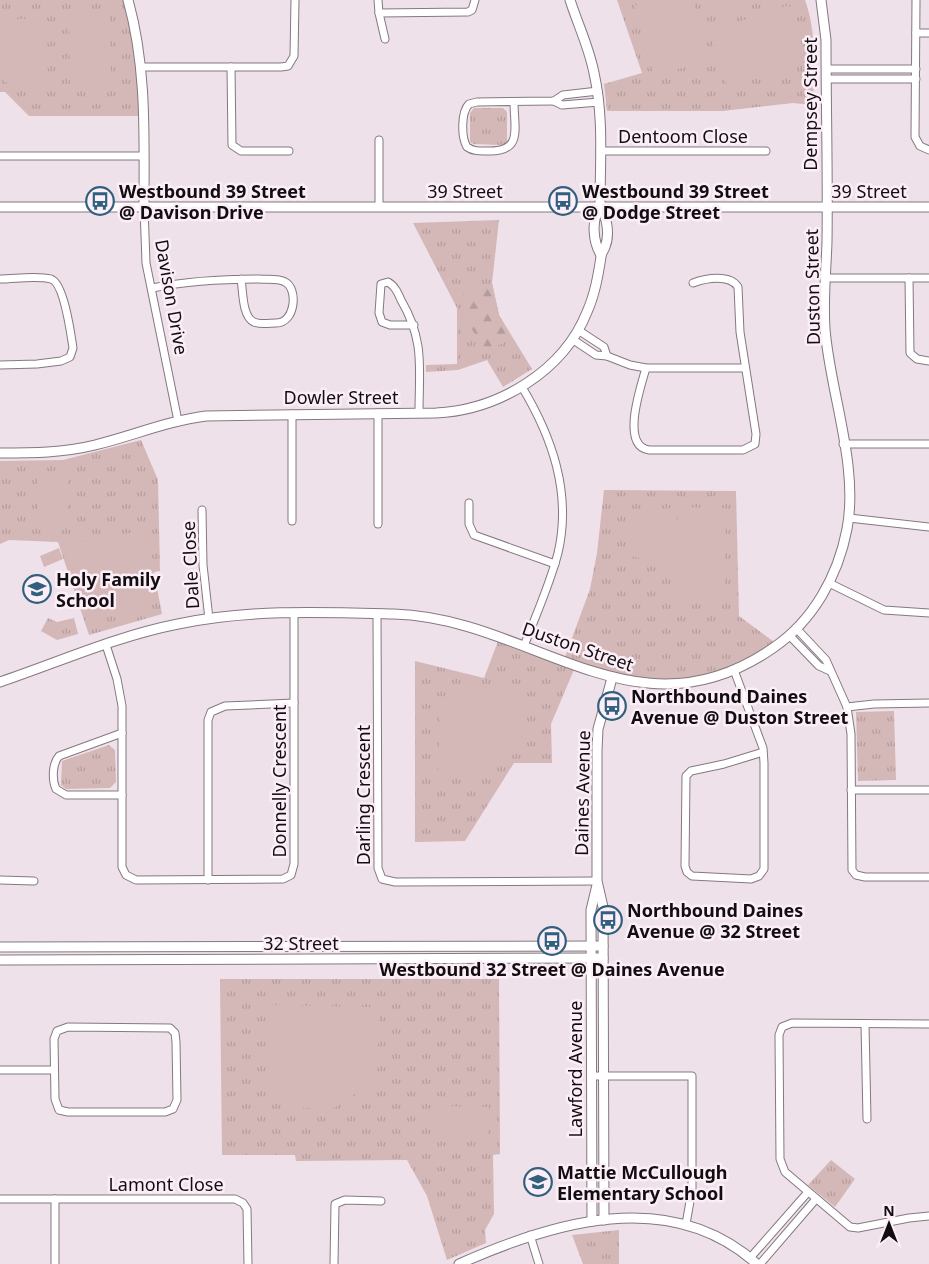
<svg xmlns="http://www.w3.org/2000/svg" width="929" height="1264" font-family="'Noto Sans',sans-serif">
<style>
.grass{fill:url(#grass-tufts)}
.forest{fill:url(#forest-firs)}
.pitch{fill:#d4b7b7}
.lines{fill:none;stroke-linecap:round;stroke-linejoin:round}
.minor-casing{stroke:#857880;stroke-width:9}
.tertiary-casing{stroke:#857880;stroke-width:11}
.minor{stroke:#fff;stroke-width:7}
.tertiary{stroke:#fff;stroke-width:9}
.labels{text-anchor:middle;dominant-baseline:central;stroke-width:5;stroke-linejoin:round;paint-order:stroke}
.street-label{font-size:18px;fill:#120d10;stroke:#fceef7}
.poi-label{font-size:18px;font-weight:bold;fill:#120d10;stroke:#fceef7;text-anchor:start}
</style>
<defs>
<pattern id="grass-tufts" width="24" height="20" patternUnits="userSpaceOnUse" patternTransform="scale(1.25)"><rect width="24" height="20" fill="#d4b7b7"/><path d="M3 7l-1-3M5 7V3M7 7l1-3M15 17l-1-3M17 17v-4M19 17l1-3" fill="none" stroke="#b59c9c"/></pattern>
<pattern id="forest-firs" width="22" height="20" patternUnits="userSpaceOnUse" patternTransform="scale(1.25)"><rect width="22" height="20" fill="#d4b7b7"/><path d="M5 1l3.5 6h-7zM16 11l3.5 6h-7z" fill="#b59c9c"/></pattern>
</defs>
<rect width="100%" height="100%" fill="#efe1ea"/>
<g class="grass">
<polygon points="0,0 128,0 144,116 29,116 5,92 0,92"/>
<path d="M617,0h188c12,33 9,70 8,105l-20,-2 -70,8h-116l-3,-27 38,-11z"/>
<polygon points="474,108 503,108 507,112 507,142 503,145 473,144 470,141 470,113"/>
<polygon points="499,220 492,283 499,315 532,369 503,387 487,360 458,370 426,372 426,365 457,364 457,308 413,223"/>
<polygon points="141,440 158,480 160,571 154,572 162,614 89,635 58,542 9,540 0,544 0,461 63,460"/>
<polygon points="604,490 736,491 739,616 778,645 734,670 651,685 576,665 551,724 552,763 514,763 465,841 415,842 415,661 484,678 500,636 564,660 590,589 597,553"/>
<polygon points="48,618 57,622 74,618 78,634 57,640 41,631"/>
<polygon points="894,711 896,780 858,781 856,712"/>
<polygon points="109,745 115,750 116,782 110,788 66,789 61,785 62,761"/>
<polygon points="220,979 499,979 500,1154 493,1155 494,1214 485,1230 486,1243 447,1260 427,1196 407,1160 296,1161 295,1155 222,1155"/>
<polygon points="831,1160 855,1179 835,1207 808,1185"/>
<polygon points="619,1230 619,1264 583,1264 572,1235"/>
</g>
<polygon class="forest" points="492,283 499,315 512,339 487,350 461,315 464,292"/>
<g class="pitch">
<polygon points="654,0 693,0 710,60 654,76 634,6"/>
<polygon points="703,0 759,0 759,1 708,17"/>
<polygon points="789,5 807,61 728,88 709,31"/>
<polygon points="69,14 110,14 111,91 70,91"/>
<polygon points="0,19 43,19 47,23 48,92 23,91 0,79"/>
<rect x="37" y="471" width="31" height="52"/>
<polygon points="678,507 726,508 724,599 676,598"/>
<polygon points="672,508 672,559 654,561 625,555 632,516 639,511"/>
<polygon points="136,532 147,542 157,600 117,618 83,608 61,545"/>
<polygon points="59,548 63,559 44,567 40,556"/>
<polygon points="528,686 520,745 471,775 437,783 441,703 449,689"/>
<polygon points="268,1005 369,1007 377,1009 379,1015 377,1079 334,1108 288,1108 271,1082"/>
<polygon points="433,1106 489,1107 488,1137 432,1136"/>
</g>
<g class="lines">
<defs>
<g id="minor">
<polyline points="378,0 379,13 385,39"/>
<polyline points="916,0 915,137 920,146 929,150"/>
<polyline points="379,13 468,12 472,10 475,0"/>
<polyline points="916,33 929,33"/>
<polyline points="141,67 281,67 288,66 294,56 295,0"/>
<polyline points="231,67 232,145 241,151 289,151"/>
<polyline points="826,69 916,69"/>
<polyline points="826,79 916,79"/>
<polyline points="554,101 562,105 599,102"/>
<path d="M514,102c0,26 9,49 -24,49 -9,0 -16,1 -23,-4 -6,-10 -6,-35 2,-43l8,-2 77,-1 9,-6 35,-4"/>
<polyline points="379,140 379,207"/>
<polyline points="600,151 766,151"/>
<polyline points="0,156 144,156"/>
<polyline points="144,207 146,263 178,421"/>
<polyline points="825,278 929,278"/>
<polyline points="909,278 910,353 917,359 929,361"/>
<path d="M0,279c15,0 36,-4 51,0 13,4 20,56 22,69l-3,9 -9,4 -24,3 -37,1"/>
<path d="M152,288c36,-7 70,-9 107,-9 8,1 19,-1 26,3 13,6 11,41 -9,41 -6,0 -16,2 -22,-1 -12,-5 -11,-32 -13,-43"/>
<path d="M414,325h-24l-8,-3 -3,-9 2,-29 7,-2c7,4 10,11 13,18 24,41 18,68 18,113"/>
<polyline points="578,330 604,347 607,356"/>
<polyline points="572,339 596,355 607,356 630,365 646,368 745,368"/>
<path d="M646,368c-5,18 -26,78 3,82h94l12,-6 1,-10 -16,-102 -2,-45c-8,-13 -32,-9 -45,-4"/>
<path d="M522,387c30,50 50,106 36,166 -8,31 -22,62 -34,93"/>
<polyline points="292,414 292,521"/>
<polyline points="843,444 929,444"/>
<polyline points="469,503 469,524 474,535 555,564"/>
<polyline points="202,510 203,565 209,619"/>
<polyline points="849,518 929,527"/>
<polyline points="378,524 378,413"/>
<polyline points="829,583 884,610 929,613"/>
<polyline points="377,614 378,868 382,879 395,882 597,881"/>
<polyline points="796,628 826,660 847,707 851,734 852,870 856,875 865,877 929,877"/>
<polyline points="789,635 819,666 830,671"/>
<polyline points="106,645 117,679 122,706 122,867 126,875 136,880 283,879 291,875 294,864 294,614"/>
<polyline points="734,670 763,748 764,763 764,869 759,876 751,879 692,876 687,872 685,866 686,776 691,771 724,764 763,752"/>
<polyline points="847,707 874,704 929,703"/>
<polyline points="851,790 929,790"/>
<path d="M122,795h-56l-10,-6c-4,-9 -4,-25 3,-33l63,-23"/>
<polyline points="0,880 34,881"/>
<polyline points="208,880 208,720 211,712 225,706 294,703"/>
<polyline points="865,1024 867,1119"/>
<polyline points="929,1024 792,1023 782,1027 779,1035 780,1159 785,1172 850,1227 858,1228 909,1218 929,1216"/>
<polygon points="68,1027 170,1028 175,1033 176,1042 177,1100 173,1109 165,1112 68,1112 59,1110 55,1099 54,1039 57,1031"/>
<polyline points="0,1070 54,1070"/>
<polyline points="592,1076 692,1076 692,1190 686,1224"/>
<polyline points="0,1199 235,1199 243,1203 247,1209 248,1264"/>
<polyline points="530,1235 539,1264"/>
<polyline points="750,1258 808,1192"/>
<polyline points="55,1264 55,1199"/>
<polyline points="334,1264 335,1204 345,1200 381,1201"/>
<polyline points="760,1264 816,1199"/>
</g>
<g id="tertiary">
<path d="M128,0c19,68 16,137 16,207"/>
<path d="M570,0c8,25 19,47 24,73 10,44 6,90 6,134"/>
<polyline points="0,207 929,207"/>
<path d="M600,207c-9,13 -7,35 1,48"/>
<path d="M0,453c32,0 63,0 95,-8 37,-9 72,-24 111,-29l230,-3c62,-3 127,-41 151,-101 8,-18 11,-36 14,-55 0,-4 3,-7 4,-10 5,-12 2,-31 -5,-40"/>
<path d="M0,682c59,-20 117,-46 178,-58 70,-15 145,-12 216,-10 139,4 241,130 379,34 40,-27 65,-72 74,-119 12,-63 -17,-137 -22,-200 -2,-29 1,-58 2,-87 1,-67 -1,-135 -1,-202l-5,-40"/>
<polyline points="0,947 603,946"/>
<polyline points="0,960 603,958"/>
<polyline points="604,1220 603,907 597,881 597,750 598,729 612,678"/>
<polyline points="592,1221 591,910 597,885"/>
<path d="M459,1264c94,-42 211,-78 298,0"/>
</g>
</defs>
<use href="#minor" class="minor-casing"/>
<use href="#tertiary" class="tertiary-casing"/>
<use href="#minor" class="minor"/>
<use href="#tertiary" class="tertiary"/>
</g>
<defs>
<symbol id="bus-ring" viewBox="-11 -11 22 22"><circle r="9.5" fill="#fceef7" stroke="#30607e" stroke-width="1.5"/><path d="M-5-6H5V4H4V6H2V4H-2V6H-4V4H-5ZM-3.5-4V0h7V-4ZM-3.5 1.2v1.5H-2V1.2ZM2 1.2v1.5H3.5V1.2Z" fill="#30607e"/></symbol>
<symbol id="school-ring" viewBox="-11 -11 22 22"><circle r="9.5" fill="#fceef7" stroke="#30607e" stroke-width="1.5"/><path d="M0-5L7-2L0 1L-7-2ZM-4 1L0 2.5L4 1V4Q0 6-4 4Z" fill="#30607e"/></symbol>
</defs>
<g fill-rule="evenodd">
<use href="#bus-ring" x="84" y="185" width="32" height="32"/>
<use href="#bus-ring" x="547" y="185" width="32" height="32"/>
<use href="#school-ring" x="21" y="573" width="32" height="32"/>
<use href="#bus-ring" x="596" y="690" width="32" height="32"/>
<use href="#bus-ring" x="592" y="904" width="32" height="32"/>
<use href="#bus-ring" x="536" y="925" width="32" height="32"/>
<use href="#school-ring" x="522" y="1166" width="32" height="32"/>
</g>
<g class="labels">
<g class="street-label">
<text transform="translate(810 104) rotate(-90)">Dempsey Street</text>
<text x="683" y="136">Dentoom Close</text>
<text x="465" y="191">39 Street</text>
<text x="869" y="191">39 Street</text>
<text transform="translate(812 287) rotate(-91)">Duston Street</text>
<text transform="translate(172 297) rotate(80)">Davison Drive</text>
<text x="341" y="397">Dowler Street</text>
<text transform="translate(190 565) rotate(-93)">Dale Close</text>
<text transform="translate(578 646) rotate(19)">Duston Street</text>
<text transform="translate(279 781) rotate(-90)">Donnelly Crescent</text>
<text transform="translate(582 793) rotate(-89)">Daines Avenue</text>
<text transform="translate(363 795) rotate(-90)">Darling Crescent</text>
<text x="301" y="943">32 Street</text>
<text transform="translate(575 1069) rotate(-90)">Lawford Avenue</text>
<text x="166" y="1184">Lamont Close</text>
</g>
<g class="poi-label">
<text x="119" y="191">Westbound 39 Street<tspan x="119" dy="21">@ Davison Drive</tspan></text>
<text x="582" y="191">Westbound 39 Street<tspan x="582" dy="21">@ Dodge Street</tspan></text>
<text x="56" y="579">Holy Family<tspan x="56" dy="21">School</tspan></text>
<text x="631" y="696">Northbound Daines<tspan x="631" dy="21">Avenue @ Duston Street</tspan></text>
<text x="627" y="910">Northbound Daines<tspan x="627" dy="21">Avenue @ 32 Street</tspan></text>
<text x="552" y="969" text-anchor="middle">Westbound 32 Street @ Daines Avenue</text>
<text x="557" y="1172">Mattie McCullough<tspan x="557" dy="21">Elementary School</tspan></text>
</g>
</g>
<g transform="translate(889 1224)" stroke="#fceef7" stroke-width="4" paint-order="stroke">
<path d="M0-4L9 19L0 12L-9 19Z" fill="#120d10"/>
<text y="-8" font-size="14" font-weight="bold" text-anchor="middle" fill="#120d10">N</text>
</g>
</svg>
